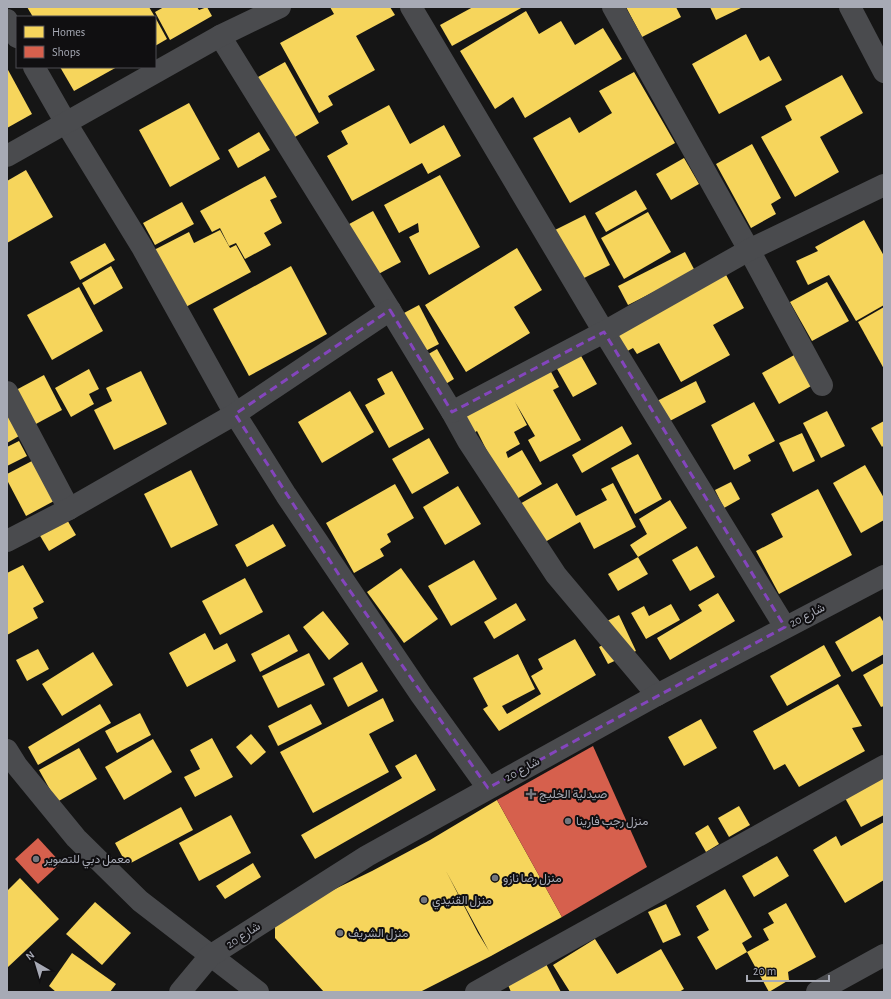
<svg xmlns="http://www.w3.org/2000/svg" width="891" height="999" font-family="'Alegreya Sans',Vazirmatn,sans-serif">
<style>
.homes{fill:#f6d55c;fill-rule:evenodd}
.shops{fill:#d6604d}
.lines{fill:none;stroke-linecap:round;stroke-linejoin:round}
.minor{stroke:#4a4b4e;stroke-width:22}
.marked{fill:none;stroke:#8445bd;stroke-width:3;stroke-dasharray:8 5;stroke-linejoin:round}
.poi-dot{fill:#74767d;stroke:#100f11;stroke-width:1.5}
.labels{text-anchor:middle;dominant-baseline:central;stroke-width:4;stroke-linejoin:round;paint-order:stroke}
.street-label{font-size:12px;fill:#a7aab5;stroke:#100f11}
.poi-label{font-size:12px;fill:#a7aab5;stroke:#100f11;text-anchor:start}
</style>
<rect width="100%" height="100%" fill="#151515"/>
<g class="homes">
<polygon points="27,7 149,7 155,17 33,17"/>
<polygon points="164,7 197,7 199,10 207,7 212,16 170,40 155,12"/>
<polygon points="330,7 390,7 395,15 356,36 375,70 328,96 333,105 319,113 280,43 334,14"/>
<polygon points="473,7 523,7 452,46 440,25"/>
<polygon points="626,7 676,7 681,17 642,37"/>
<polygon points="710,7 743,7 716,20"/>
<polygon points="526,11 539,34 561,21 575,45 603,28 622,59 525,118 513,97 495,109 460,51"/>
<polygon points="155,17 167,39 155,46"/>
<polygon points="746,34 760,61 769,56 782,80 719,114 692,64"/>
<polygon points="285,62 319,123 281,145 247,83"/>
<polygon points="60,67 117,67 74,91"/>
<polygon points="7,68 32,114 7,128"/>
<polygon points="634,72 675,143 570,203 533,138 570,117 579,133 612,113 599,91"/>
<polygon points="842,75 863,113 820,137 839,172 795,197 761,137 792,120 785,106"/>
<polygon points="189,103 220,159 170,187 139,130"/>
<polygon points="389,105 410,144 444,125 461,156 428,174 422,163 352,201 327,156 348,144 341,131"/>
<polygon points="259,132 270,150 238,168 228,150"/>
<polygon points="752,144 781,198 771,204 776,214 751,228 716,164"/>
<polygon points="684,158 699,184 671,200 656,174"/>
<polygon points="26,170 53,217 7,243 7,181"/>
<polygon points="440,175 480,247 429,275 409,237 419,232 418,223 399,233 384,205"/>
<polygon points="265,176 277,197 270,200 282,223 264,233 271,245 245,259 236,243 229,246 220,228 212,232 200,211"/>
<polygon points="636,190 647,209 606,232 595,213"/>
<polygon points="182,202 194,224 155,245 143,223"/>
<polygon points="373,211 401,262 367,280 340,229"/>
<polygon points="648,212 671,252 624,279 601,238"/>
<polygon points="585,215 610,265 576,282 551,232"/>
<polygon points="864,220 884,256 884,305 856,321 829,275 808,285 796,261 818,251 815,247"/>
<polygon points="220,230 230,248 236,245 251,272 182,309 152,251 189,232 194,243"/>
<polygon points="105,243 115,260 80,280 70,262"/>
<polygon points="517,248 542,290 514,307 530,333 466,372 425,305"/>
<polygon points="685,252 695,271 628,305 618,286"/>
<polygon points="111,266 123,288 94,305 82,283"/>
<polygon points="291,266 327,334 249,376 213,309"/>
<polygon points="725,273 744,308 713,325 730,355 681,382 659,343 637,354 633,348 622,354 612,335"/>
<polygon points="827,282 849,321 812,341 790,302"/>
<polygon points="79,287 103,331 52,360 27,315"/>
<polygon points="419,305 439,344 410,359 389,321"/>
<polygon points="884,307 884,369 858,322"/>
<polygon points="437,349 454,379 432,392 415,362"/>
<polygon points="580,354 597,384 573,397 556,367"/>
<polygon points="796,354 813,385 779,404 762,373"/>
<polygon points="89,369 99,389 89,394 94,404 71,417 55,388"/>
<polygon points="550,370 559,387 553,390 581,440 540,462 528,440 535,436 515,402 527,425 514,432 520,444 506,452 508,458 522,450 542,484 505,506 493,463 477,431 462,440 452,424"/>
<polygon points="141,371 167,424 114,450 94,410 112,401 106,388"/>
<polygon points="392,371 424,429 389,448 365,405 385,394 377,379"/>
<polygon points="44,375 62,410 34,425 16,390"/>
<polygon points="696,381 706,402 666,423 655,402"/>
<polygon points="350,391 374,432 322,463 298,422"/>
<polygon points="754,402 775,441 748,455 751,461 734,470 711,425"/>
<polygon points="827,411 845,446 821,458 803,423"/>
<polygon points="7,414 19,436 7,443"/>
<polygon points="884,421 884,445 882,447 871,428"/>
<polygon points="622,426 632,444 582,473 572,455"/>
<polygon points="802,433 815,461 793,472 779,443"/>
<polygon points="429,438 449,473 412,494 392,459"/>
<polygon points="19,441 27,456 7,466 7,447"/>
<polygon points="638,454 662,499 635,514 611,468"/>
<polygon points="32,461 54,501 26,516 7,480 7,474"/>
<polygon points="865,465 884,498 884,520 861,533 833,483"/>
<polygon points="191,470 218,525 171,548 144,494"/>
<polygon points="731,482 740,499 724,508 715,490"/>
<polygon points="557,483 576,516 607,500 601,489 613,483 636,527 594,549 580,522 531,550 509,510"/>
<polygon points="395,484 414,518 387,534 391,542 380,549 384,556 354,573 326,523"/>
<polygon points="458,486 481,524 445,545 423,507"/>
<polygon points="818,489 852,555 779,594 756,551 783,537 771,514"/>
<polygon points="670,500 687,528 638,557 630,545 647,534 639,519"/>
<polygon points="66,518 76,535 49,551 39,534"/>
<polygon points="273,524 286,546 247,567 235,545"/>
<polygon points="697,546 715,577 690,591 672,560"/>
<polygon points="638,557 648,574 618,591 608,574"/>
<polygon points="474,560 497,599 451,626 428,586"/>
<polygon points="23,565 44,602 33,608 38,618 7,635 7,573"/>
<polygon points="401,568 438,619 404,643 367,592"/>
<polygon points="245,578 263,612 220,635 202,601"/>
<polygon points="718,593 735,621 670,660 657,638 702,611 698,605"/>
<polygon points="516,603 526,620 494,639 484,622"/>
<polygon points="671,604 680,620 646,639 631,613 644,606 649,616"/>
<polygon points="323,611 349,644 329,660 303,627"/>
<polygon points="619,615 636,651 608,664 599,647 610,641 601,624"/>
<polygon points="880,616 884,623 884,654 852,672 835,642"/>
<polygon points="205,633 214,650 227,643 236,661 187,687 169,653"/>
<polygon points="289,634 298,651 260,672 251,654"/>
<polygon points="575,639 596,675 499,731 483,709 488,706 473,678 518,654 535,689 502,706 507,714 541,694 531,676 543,669 538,659"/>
<polygon points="824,645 841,676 787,706 770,676"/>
<polygon points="38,649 49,669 27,681 16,660"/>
<polygon points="93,652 113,685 62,716 42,684"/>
<polygon points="309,653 325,685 278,708 262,676"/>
<polygon points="362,662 378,691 348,707 333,678"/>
<polygon points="884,663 884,706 881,707 863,675"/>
<polygon points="838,684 862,726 852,728 865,751 799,787 785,764 774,770 753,731"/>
<polygon points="383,698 394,721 369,734 389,772 313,813 280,752"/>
<polygon points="100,704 111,723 38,765 28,747"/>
<polygon points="311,704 322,724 278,746 268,726"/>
<polygon points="140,713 151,735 117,753 105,731"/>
<polygon points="701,719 717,748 684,766 668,737"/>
<polygon points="251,734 266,752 251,765 236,747"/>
<polygon points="212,738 233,777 195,797 184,777 200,769 190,750"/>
<polygon points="153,739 172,772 124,800 105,767"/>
<polygon points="79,748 97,779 57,802 39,770"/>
<polygon points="416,754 436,790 315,859 301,835 402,778 395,766"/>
<polygon points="884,777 884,815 861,827 845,798"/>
<path d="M497,800l65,117 -71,39 -71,36h-96l-49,-54v-16l27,-17 70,-34 58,-31zM446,871l43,80 -11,-18z"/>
<polygon points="739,806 750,825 729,837 718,818"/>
<polygon points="181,807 193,830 127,865 115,843"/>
<polygon points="231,815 251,853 199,881 179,843"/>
<polygon points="884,822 884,880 845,903 813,850 836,836 841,846"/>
<polygon points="708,825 719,844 706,852 695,833"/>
<polygon points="777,856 789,876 754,897 742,876"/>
<polygon points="253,863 261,877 225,899 216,886"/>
<polygon points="20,878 59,919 7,968 7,891"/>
<polygon points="725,889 752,937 742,943 747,952 716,970 697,937 709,930 696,906"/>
<polygon points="95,902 131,933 102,965 66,934"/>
<polygon points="786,903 816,957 788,972 789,980 769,992 747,952 769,940 763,929 774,923 768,913"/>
<polygon points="666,904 681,935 663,943 648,912"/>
<polygon points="595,939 617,974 661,949 684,989 679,992 570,992 553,965"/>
<polygon points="72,953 116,984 110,992 56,992 49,986"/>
<polygon points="546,964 561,992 511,992 508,985"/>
</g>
<g class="shops">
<polygon points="593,746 647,867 562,917 497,800"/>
<polygon points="38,838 61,863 38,884 15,859"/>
</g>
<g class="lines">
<g class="minor">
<polyline points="411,7 604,332 785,627"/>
<polyline points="613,7 749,250 822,385"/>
<polyline points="850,7 884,72"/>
<polyline points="7,20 17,37"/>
<polyline points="220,36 390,310 452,412 468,441 556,575 657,695"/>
<polyline points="34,67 66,123 142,247 235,414 286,495 421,695 488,788"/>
<polyline points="7,156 220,36 280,7"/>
<polyline points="7,392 69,509"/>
<polyline points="452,412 604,332 749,250 884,185"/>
<polyline points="7,541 69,509 235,414 390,310"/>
<polyline points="7,750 17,766 76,838 140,901 258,992"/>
<polyline points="180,992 210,956 367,856 657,695 884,576"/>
<polyline points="476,992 884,766"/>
<polyline points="817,992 884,955"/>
</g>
</g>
<path class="marked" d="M390,310l62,102 152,-80 181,295 -297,161 -147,-210 -106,-164z"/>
<g class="poi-dot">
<path d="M529 788h4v4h4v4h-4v4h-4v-4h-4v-4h4z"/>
<circle cx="568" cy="821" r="4"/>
<circle cx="36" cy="859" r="4"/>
<circle cx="495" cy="878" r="4"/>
<circle cx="424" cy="900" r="4"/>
<circle cx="340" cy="933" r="4"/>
</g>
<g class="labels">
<g class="street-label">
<text transform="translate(807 615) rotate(-27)">شارع 20</text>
<text transform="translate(522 769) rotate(-29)">شارع 20</text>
<text transform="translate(243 935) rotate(-33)">شارع 20</text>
</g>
<g class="poi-label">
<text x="539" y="794">صيدلية الخليج</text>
<text x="576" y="821">منزل رجب فارينا</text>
<text x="44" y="859">معمل دبي للتصوير</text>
<text x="503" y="878">منزل رضا نازو</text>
<text x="432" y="900">منزل القنيدي</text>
<text x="348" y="933">منزل الشريف</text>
</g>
</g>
<rect width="891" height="999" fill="none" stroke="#a7aab5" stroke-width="16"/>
<rect x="16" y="16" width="140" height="52" fill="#100f11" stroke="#4c4d53"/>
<rect x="24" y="26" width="20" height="12" fill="#f6d55c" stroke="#4c4d53"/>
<text x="52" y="36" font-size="12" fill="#a7aab5">Homes</text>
<rect x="24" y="46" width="20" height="12" fill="#d6604d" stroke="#4c4d53"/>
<text x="52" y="56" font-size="12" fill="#a7aab5">Shops</text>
<g transform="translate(36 963) rotate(322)" stroke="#100f11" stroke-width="3" paint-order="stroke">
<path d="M0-3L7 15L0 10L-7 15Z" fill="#a7aab5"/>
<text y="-6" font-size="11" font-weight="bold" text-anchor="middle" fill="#a7aab5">N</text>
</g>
<path d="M747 975v6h82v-6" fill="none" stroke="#a7aab5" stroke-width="2"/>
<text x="753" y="975" font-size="12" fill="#a7aab5" stroke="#100f11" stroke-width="3" paint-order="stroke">20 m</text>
</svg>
